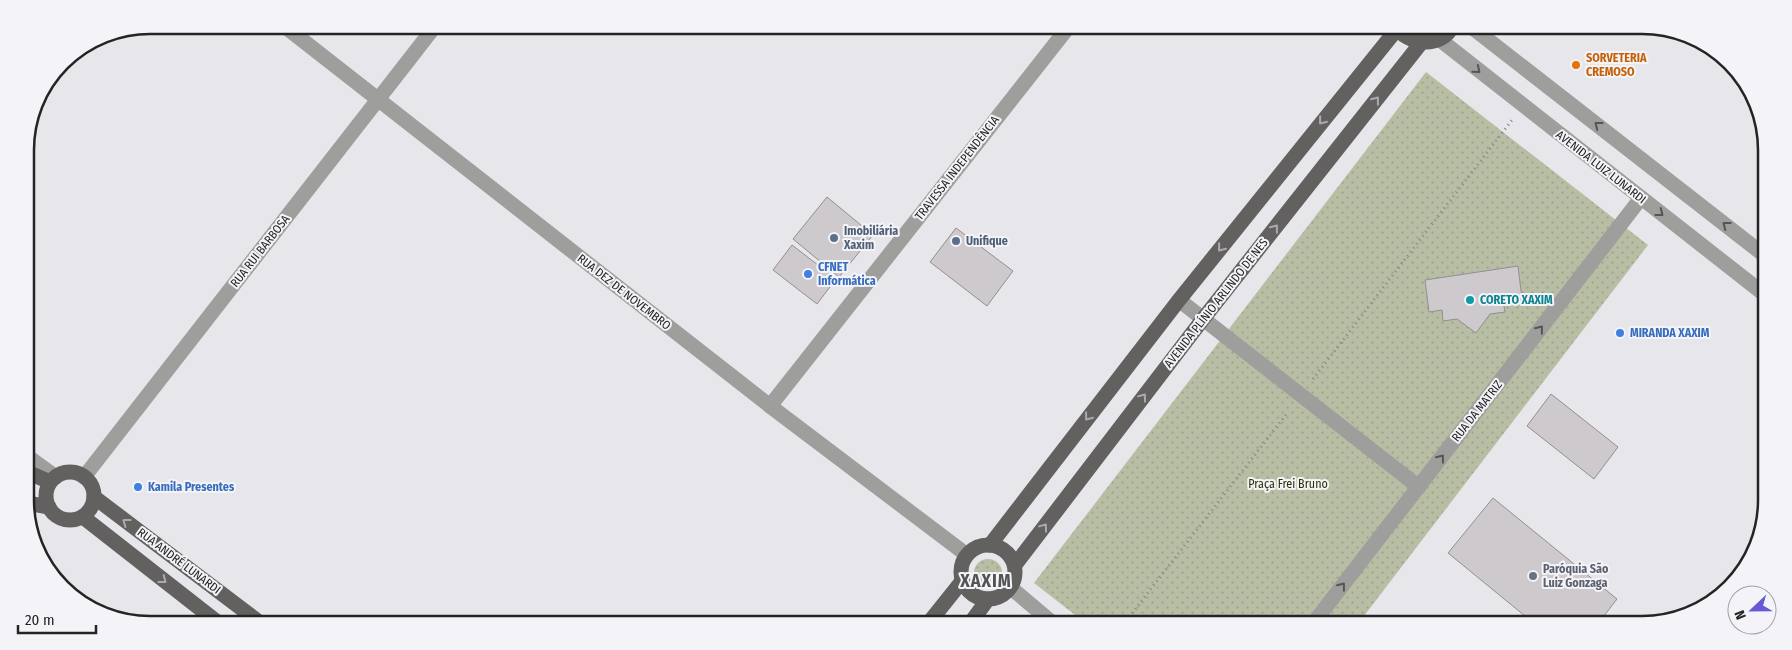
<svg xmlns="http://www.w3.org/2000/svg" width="1792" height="650" font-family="'Fira Sans Condensed',sans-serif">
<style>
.park{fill:url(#park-dots)}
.building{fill:#cdc9cc;stroke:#928f91}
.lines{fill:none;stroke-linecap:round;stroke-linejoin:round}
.path{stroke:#848487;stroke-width:3;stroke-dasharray:1 4;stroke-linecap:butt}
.minor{stroke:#9e9e9c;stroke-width:15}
.major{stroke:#62615f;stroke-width:15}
.oneway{stroke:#555}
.oneway2{stroke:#abaaac}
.food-dot{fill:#e8710a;stroke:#f4f4f8;stroke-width:2}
.service-dot{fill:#5c6f8a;stroke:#f4f4f8;stroke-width:2}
.shop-dot{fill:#3f7fe0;stroke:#f4f4f8;stroke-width:2}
.culture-dot{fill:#0f9aa8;stroke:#f4f4f8;stroke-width:2}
.worship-dot{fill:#6b7280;stroke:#f4f4f8;stroke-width:2}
.labels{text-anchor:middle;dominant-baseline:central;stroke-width:4;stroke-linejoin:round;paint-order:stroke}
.food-label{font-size:12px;font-weight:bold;fill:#c56008;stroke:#f4f4f8;text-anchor:start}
.street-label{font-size:12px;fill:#242426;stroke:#f4f4f8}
.service-label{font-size:12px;font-weight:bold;fill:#4e5e75;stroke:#f4f4f8;text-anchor:start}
.shop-label{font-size:12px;font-weight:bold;fill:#366cbe;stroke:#f4f4f8;text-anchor:start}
.culture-label{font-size:12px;font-weight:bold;fill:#0d838f;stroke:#f4f4f8;text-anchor:start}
.park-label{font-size:12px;fill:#2b3105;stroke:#f4f4f8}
.worship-label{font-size:12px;font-weight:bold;fill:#5b616d;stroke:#f4f4f8;text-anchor:start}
.district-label{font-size:18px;font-weight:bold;letter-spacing:1px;fill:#535356;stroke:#f4f4f8}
.rim{fill:none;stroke:#242426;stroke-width:2.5}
</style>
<defs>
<pattern id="park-dots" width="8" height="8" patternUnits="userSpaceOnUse" patternTransform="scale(1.25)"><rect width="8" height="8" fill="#b8bea4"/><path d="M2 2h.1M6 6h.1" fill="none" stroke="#9ea38d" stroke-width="1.8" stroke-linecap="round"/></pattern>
</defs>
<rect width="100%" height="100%" fill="#e7e7eb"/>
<g class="park">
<polygon points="1426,72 1648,245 1357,625 1088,625 1034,583"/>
<circle cx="988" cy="573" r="14"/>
</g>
<g class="building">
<polygon points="827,197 873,235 839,277 793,239"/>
<polygon points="956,228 1013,271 987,306 930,262"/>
<polygon points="792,245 836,279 817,304 773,270"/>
<polygon points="1518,266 1522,299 1503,301 1505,312 1490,314 1476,333 1457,319 1443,321 1442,310 1429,312 1425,280"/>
<polygon points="1551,394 1618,447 1594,479 1527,426"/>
<polygon points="1493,498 1617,599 1597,625 1536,625 1448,553"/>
</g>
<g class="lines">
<g class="path">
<polyline points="1313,379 1512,120"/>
<polyline points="1123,625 1288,412"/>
</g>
<g class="minor">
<polyline points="283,25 770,406 967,555"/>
<polyline points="1469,25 1764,255"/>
<polyline points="1439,39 1764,294"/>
<polyline points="1179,300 1419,487"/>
<polyline points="770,406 1070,25"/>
<polyline points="27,456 56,477"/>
<polyline points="84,477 436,25"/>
<polyline points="1010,587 1055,625"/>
<polyline points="1312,625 1641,198"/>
</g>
<g class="major">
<path d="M1395,25c11,21 48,24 58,0"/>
<circle cx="70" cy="496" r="24"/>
<polyline points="27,472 50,482"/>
<polyline points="94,497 263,625"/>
<polyline points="27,503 49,507"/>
<polyline points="83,517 221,625"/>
<polyline points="990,545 1179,300 1397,29"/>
<circle cx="988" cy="572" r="27"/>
<polyline points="1015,565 1203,319 1421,43"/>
<polyline points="927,625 963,580"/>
<polyline points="969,625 988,599"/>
</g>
</g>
<defs><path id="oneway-chevron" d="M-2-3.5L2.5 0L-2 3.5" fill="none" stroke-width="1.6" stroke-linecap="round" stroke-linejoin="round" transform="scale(1.25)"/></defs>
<g class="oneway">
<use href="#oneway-chevron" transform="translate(1477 70) rotate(39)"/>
<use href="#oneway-chevron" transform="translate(1598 125) rotate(-142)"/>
<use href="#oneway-chevron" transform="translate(1660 213) rotate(38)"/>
<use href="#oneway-chevron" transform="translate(1726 225) rotate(-142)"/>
<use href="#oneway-chevron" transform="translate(1540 329) rotate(-52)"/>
<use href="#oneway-chevron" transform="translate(1441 458) rotate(-52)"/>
<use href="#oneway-chevron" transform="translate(1342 586) rotate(-52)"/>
</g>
<g class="oneway2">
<use href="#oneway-chevron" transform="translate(1376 100) rotate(-52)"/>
<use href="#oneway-chevron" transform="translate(1322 121) rotate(129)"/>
<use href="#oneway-chevron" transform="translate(1275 228) rotate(-52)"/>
<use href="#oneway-chevron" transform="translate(1221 248) rotate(129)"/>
<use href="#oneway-chevron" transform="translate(1143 397) rotate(-53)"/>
<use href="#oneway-chevron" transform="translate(1088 417) rotate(128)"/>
<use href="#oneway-chevron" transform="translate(126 522) rotate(-143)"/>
<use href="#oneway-chevron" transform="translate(1044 527) rotate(-53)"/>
<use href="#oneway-chevron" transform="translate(163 580) rotate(38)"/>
</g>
<circle class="food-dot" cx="1576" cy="65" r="5"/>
<g class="service-dot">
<circle cx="834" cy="238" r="5"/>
<circle cx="956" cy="241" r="5"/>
</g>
<g class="shop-dot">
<circle cx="808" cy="274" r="5"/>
<circle cx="1620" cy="333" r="5"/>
<circle cx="138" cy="487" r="5"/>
</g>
<circle class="culture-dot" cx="1470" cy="300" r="5"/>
<circle class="worship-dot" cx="1533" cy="576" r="5"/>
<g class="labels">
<g class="food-label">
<text x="1586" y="58">SORVETERIA<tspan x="1586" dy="14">CREMOSO</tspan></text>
</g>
<g class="street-label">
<text transform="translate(1601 167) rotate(38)">AVENIDA LUIZ LUNARDI</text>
<text transform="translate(957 168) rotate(-52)">TRAVESSA INDEPENDÊNCIA</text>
<text transform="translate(260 251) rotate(-52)">RUA RUI BARBOSA</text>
<text transform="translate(624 292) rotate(38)">RUA DEZ DE NOVEMBRO</text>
<text transform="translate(1216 303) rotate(-52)">AVENIDA PLÍNIO ARLINDO DE NES</text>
<text transform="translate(1477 411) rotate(-52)">RUA DA MATRIZ</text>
<text transform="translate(179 561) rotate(37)">RUA ANDRÉ LUNARDI</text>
</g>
<g class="service-label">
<text x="844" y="231">Imobiliária<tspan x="844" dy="14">Xaxim</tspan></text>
<text x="966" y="241">Unifique</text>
</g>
<g class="shop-label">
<text x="818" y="267">CFNET<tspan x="818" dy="14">Informática</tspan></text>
<text x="1630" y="333">MIRANDA XAXIM</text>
<text x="148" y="487">Kamila Presentes</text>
</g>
<g class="culture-label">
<text x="1480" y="300">CORETO XAXIM</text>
</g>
<g class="park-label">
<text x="1288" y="484">Praça Frei Bruno</text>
</g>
<g class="worship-label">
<text x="1543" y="569">Paróquia São<tspan x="1543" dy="14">Luiz Gonzaga</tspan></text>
</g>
<g class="district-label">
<text x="986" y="581">XAXIM</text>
</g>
</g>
<path d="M0 0H1792V650H0ZM150 34H1642A116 116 0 0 1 1758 150V500A116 116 0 0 1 1642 616H150A116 116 0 0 1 34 500V150A116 116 0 0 1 150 34Z" fill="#f4f4f8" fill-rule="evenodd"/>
<path class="rim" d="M150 34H1642A116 116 0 0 1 1758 150V500A116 116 0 0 1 1642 616H150A116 116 0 0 1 34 500V150A116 116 0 0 1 150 34Z"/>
<g transform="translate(1752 610) rotate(248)"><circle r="24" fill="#f4f4f8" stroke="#a1a1a4"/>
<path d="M0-4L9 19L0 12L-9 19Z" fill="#665ad3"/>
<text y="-8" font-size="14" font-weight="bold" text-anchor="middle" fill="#242426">N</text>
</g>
<path d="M18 625v8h78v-8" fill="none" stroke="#242426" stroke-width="2.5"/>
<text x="25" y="625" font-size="15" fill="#242426" stroke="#f4f4f8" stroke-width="4" paint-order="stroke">20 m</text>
</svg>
